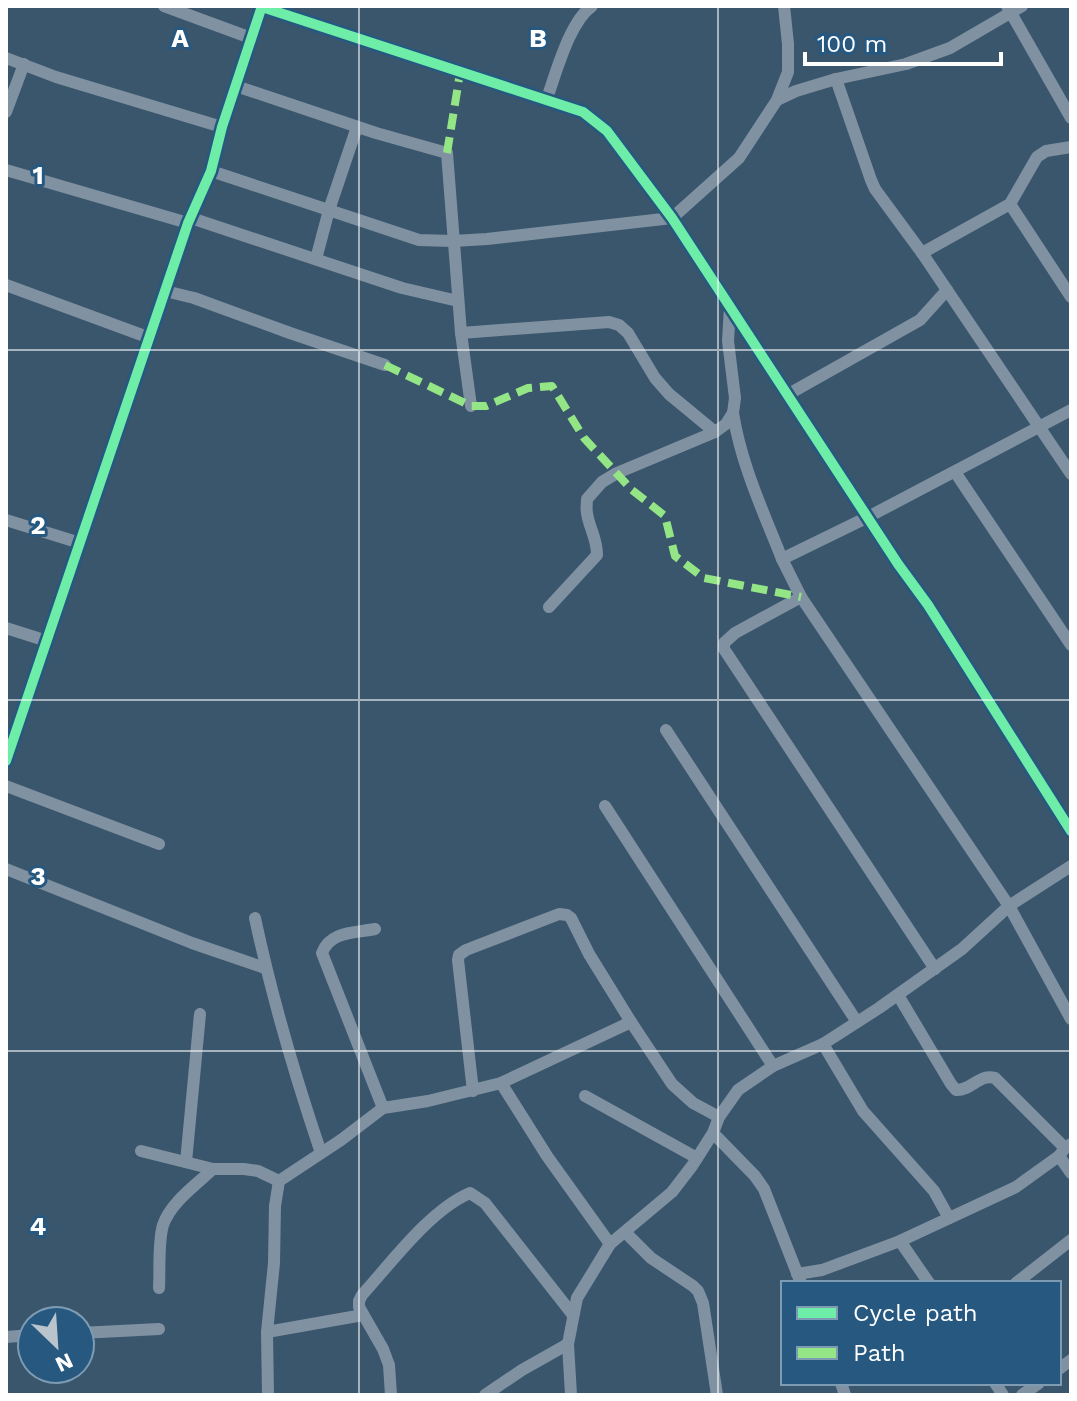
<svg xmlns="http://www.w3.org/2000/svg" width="1077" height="1401" font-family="'Work Sans',sans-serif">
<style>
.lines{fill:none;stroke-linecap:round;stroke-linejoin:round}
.street{stroke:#8092a2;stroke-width:12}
.quiet{stroke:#94e586;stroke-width:8;stroke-dasharray:16 8;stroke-linecap:butt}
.cycleway-casing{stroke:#265880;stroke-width:15}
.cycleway{stroke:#6deda7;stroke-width:10}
.grid{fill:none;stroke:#fff;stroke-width:2;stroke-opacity:0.55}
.grid-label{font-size:26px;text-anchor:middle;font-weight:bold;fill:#fff;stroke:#265880;stroke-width:6;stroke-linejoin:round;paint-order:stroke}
</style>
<rect width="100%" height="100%" fill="#3a566c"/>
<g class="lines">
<g class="street">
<polyline points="164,6 251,38"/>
<polyline points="1007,6 1071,118"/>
<polyline points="262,7 583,112 607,131 672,218 898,564 928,605 1071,831"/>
<polyline points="6,58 56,77 222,127"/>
<polyline points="836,79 871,180 875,189 922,253 1071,474"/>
<polyline points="236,86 376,133 447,153 461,333 471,406"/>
<polyline points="777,100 796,91 836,79 906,64 950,48 1022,6"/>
<path d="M546,101c10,-27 23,-79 46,-95"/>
<polyline points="6,112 24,64"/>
<polyline points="6,170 188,223"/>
<polyline points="211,171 419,240 453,241 487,239 672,218 739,158 777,100 788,72 788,44 784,6"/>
<polyline points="1010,204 1071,297"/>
<polyline points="191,218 402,288 458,301"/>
<polyline points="922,253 1010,204 1037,157 1046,151 1071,147"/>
<polyline points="316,259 329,210 357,127"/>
<polyline points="6,285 150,338"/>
<polyline points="165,291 194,298 290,333 385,365"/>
<polyline points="461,333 609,322 619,325 628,333 655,378 669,394 715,432"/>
<polyline points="787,395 920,320 947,290"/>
<polyline points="1071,410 868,517 782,559 801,597 1009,906 1071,1019"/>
<path d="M733,413c8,51 30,98 49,146"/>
<polyline points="955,472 1071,645"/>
<polyline points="6,520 80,543"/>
<polyline points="801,597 735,633 724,643 724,649 935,969"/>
<path d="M549,607l48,-52c0,-17 -8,-27 -10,-42 -1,-5 0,-10 0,-14l15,-17 15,-9 98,-41 11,-8 7,-11 2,-15 -7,-57 2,-34"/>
<polyline points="6,628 47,641"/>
<polyline points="666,730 857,1022"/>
<polyline points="6,761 188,223 211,171 222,127 262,6"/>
<polyline points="6,786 159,844"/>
<polyline points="605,806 773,1066"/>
<polyline points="6,869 192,943 265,968"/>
<path d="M255,918c17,80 40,158 66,235"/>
<path d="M375,929c-20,4 -45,2 -53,24l61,155"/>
<path d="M898,995l53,89 5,6c15,1 24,-17 39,-12l70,70"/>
<polyline points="823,1044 863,1111 934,1191 949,1218"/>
<polyline points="501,1083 547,1156 610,1244"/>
<polyline points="473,1091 458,960 459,955 466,950 559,914 567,915 571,918 589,954 631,1022"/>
<polyline points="585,1096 697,1158"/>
<polyline points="713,1133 755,1176 764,1189 801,1283"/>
<polyline points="141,1151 213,1169 244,1169 258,1171 279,1181"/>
<polyline points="1059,1156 1071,1173"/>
<polyline points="186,1162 200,1014"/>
<polyline points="625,1232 651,1258 693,1286 698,1291 703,1303 717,1395"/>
<polyline points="900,1241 929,1283"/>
<polyline points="797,1274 822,1270 900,1241 1016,1187 1059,1156 1065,1148 1071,1144"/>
<polyline points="1016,1283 1071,1240"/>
<path d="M159,1288c1,-19 -1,-46 4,-63 8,-23 33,-40 50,-56"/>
<polyline points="267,1332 363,1315"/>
<polyline points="80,1333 159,1329"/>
<polyline points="6,1337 32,1335"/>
<polyline points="1059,1369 1071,1360"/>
<polyline points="841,1383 845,1395"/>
<polyline points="995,1383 1003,1395"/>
<polyline points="268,1395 267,1332 274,1263 275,1206 279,1181 341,1140 383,1108 428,1101 501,1083 631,1022 672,1084 693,1103 719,1117"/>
<path d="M391,1395l-2,-30 -6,-16 -24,-42v-6l3,-6c30,-33 68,-85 108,-102l15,10 88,112"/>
<polyline points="485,1395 522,1370 568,1344"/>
<polyline points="571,1395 568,1344 577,1298 610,1244 672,1192 692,1166 713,1133 719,1117 738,1090 773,1066 823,1044 879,1008 962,949 1009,906 1071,866"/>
<polyline points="1022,1395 1039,1383"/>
</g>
<g class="quiet">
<polyline points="447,153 460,73"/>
<polyline points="385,365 471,406 486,406 528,388 552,386 584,438 632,490 665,516 675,556 704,578 801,597"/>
</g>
<defs>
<g id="cycleway">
<polyline points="262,7 583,112 607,131 672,218 898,564 928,605 1071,831"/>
<polyline points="6,761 188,223 211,171 222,127 262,6"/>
</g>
</defs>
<use href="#cycleway" class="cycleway-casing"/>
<use href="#cycleway" class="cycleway"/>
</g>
<path class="grid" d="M359,6v1389M718,6v1389M6,350h1065M6,700h1065M6,1051h1065"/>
<g class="grid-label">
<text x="180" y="47">A</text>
<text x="538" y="47">B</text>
<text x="38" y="184">1</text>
<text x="38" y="534">2</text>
<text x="38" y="885">3</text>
<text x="38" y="1235">4</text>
</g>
<rect width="1077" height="1401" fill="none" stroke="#ffffff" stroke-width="16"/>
<rect x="781" y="1281" width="280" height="104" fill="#265880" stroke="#7d9bb3" stroke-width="2"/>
<rect x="797" y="1307" width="40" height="12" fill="#6deda7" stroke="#7d9bb3" stroke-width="2"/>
<text x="853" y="1321" font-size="24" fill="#ffffff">Cycle path</text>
<rect x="797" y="1347" width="40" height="12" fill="#94e586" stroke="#7d9bb3" stroke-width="2"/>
<text x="853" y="1361" font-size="24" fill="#ffffff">Path</text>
<g transform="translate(56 1345) rotate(155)"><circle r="38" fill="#265880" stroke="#7d9bb3" stroke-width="2"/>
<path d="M0-6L14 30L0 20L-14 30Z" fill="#bac4cc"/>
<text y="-12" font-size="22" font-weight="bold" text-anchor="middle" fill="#ffffff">N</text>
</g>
<path d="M805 52v12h196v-12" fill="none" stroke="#ffffff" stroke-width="4"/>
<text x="817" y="52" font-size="24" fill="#ffffff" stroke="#265880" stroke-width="6" paint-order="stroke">100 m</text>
</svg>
